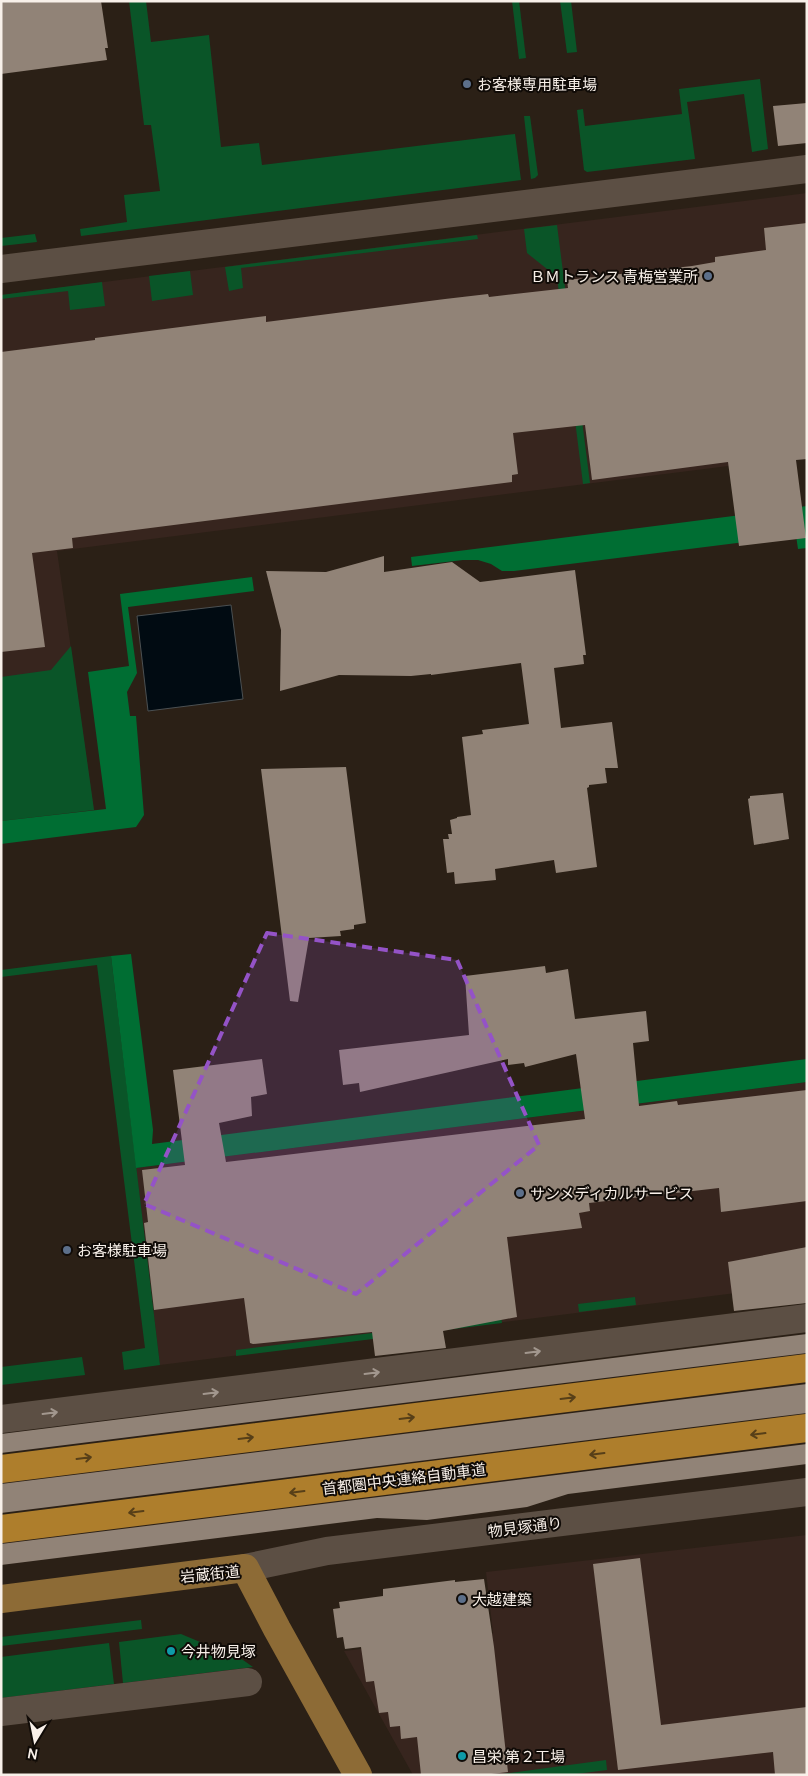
<svg xmlns="http://www.w3.org/2000/svg" width="808" height="1776" font-family="Manrope,'Noto Sans JP',sans-serif">
<style>
.industrial{fill:#37251e}
.green{fill:#0a5528}
.forest{fill:#006e33}
.water{fill:#010b12;stroke:#4b5052}
.building{fill:#918377}
.lines{fill:none;stroke-linecap:round;stroke-linejoin:round}
.minor{stroke:#5c4f44;stroke-width:28}
.tertiary{stroke:#5c4f44;stroke-width:28}
.primary{stroke:#8d6b36;stroke-width:28}
.motorway{stroke:#ae7e2c;stroke-width:28}
.oneway{stroke:#a2978e}
.oneway2{stroke:#573f18}
.marked{fill:#9453c7;fill-opacity:0.2;stroke:#9453c7;stroke-width:4;stroke-dasharray:10 6;stroke-linejoin:round}
.service-dot{fill:#5c6f8a;stroke:#100b07;stroke-width:2}
.culture-dot{fill:#0f9aa8;stroke:#100b07;stroke-width:2}
.labels{text-anchor:middle;dominant-baseline:central;stroke-width:4;stroke-linejoin:round;paint-order:stroke}
.poi-label{font-size:15px;fill:#f8f0e9;stroke:#100b07;text-anchor:start}
.street-label{font-size:15px;fill:#f8f0e9;stroke:#100b07}
</style>
<rect width="100%" height="100%" fill="#2b2016"/>
<g class="industrial">
<polygon points="807,193 807,456 57,551 94,810 1,821 1,295"/>
<polygon points="807,1082 807,1284 160,1365 136,1168"/>
<polygon points="807,1535 807,1775 413,1775 344,1651 493,1633 486,1572"/>
</g>
<g class="green">
<polygon points="129,1 146,1 151,42 209,35 221,147 259,143 262,165 515,134 521,180 81,236 80,229 127,222 124,195 160,191 151,125 144,125"/>
<polygon points="512,1 519,1 526,58 519,59"/>
<polygon points="560,1 571,1 577,52 567,53"/>
<polygon points="760,79 768,149 752,152 744,94 687,102 695,159 587,172 584,170 577,110 583,109 585,126 682,114 679,89"/>
<polygon points="524,116 530,116 538,175 535,178 531,179"/>
<polygon points="557,225 590,483 583,484 557,277 527,253 524,229"/>
<polygon points="35,234 37,242 1,246 1,238"/>
<polygon points="477,235 478,239 241,268 243,288 229,291 225,267"/>
<polygon points="190,271 193,295 152,301 149,276"/>
<polygon points="102,282 105,306 70,310 68,291 1,299 1,295"/>
<polygon points="71,646 94,810 1,821 1,677 51,670"/>
<polygon points="111,956 160,1365 124,1370 122,1352 145,1348 97,965 1,977 1,970"/>
<polygon points="635,1297 636,1305 579,1312 578,1304"/>
<polygon points="501,1317 502,1323 236,1356 236,1350"/>
<polygon points="82,1357 85,1375 1,1385 1,1367"/>
<polygon points="141,1620 142,1629 1,1646 1,1637"/>
<polygon points="181,1634 243,1660 253,1667 123,1683 119,1642"/>
<polygon points="109,1643 114,1684 1,1698 1,1657"/>
<polygon points="606,1760 607,1770 568,1775 495,1775"/>
</g>
<g class="forest">
<polygon points="807,506 807,548 798,549 792,508"/>
<polygon points="741,515 745,542 514,571 502,571 491,564 478,560 463,560 412,566 411,557"/>
<polygon points="252,577 254,591 128,607 137,673 127,692 130,716 136,716 144,815 136,827 1,844 1,821 106,809 88,672 129,666 120,594"/>
<polygon points="131,954 153,1130 152,1144 807,1059 807,1082 136,1168 111,956"/>
</g>
<polygon class="water" points="231,605 243,699 148,711 137,616"/>
<g class="building">
<polygon points="1,1 101,1 108,48 105,48 107,60 1,74"/>
<polygon points="807,103 807,143 778,146 773,106"/>
<polygon points="807,223 807,459 796,460 806,538 739,546 728,462 592,480 585,425 513,433 518,474 512,475 512,482 72,538 73,548 32,553 45,647 1,652 1,352 95,340 95,338 266,316 266,322 445,299 488,294 489,297 568,288 567,280 692,266 715,262 715,257 766,250 764,228"/>
<polygon points="384,556 384,572 452,562 480,582 575,570 586,655 583,655 584,664 554,668 561,728 612,722 618,768 605,768 607,783 589,785 589,787 587,788 597,867 556,873 554,860 495,869 496,880 455,884 454,872 447,873 443,839 449,839 448,834 452,834 450,820 457,818 457,817 471,815 462,737 483,734 482,730 529,724 521,663 431,675 431,674 411,676 339,675 280,691 281,630 266,571 326,572"/>
<polygon points="346,767 366,923 354,925 354,929 340,931 341,936 309,938 298,1002 290,1001 261,769"/>
<polygon points="783,793 789,839 754,845 748,799 750,798 750,796"/>
<polygon points="545,966 546,973 568,969 575,1019 646,1011 649,1041 633,1043 639,1106 677,1101 678,1105 807,1090 807,1201 721,1212 719,1188 589,1203 590,1211 579,1213 582,1228 507,1237 517,1317 443,1331 446,1348 375,1356 372,1332 253,1344 250,1343 244,1298 154,1310 144,1223 148,1222 142,1170 185,1165 173,1070 262,1059 267,1094 251,1097 252,1116 219,1123 226,1162 585,1119 576,1054 525,1067 524,1063 508,1065 508,1059 360,1092 359,1083 343,1085 339,1050 469,1035 465,976"/>
<polygon points="807,1247 807,1303 734,1311 728,1262"/>
<polygon points="807,1334 807,1353 1,1453 1,1434"/>
<polygon points="807,1384 807,1413 1,1513 1,1484"/>
<polygon points="807,1444 807,1464 568,1494 527,1507 427,1520 377,1518 1,1565 1,1544"/>
<polygon points="640,1558 661,1725 807,1707 807,1775 775,1775 773,1752 618,1770 593,1564"/>
<polygon points="484,1579 494,1647 508,1772 483,1775 421,1775 417,1737 401,1739 400,1726 390,1727 388,1712 379,1713 374,1681 366,1682 361,1647 345,1649 343,1637 337,1638 333,1609 340,1608 339,1602 383,1596 383,1589 455,1580 455,1582"/>
</g>
<g class="lines">
<g class="minor">
<polyline points="1,269 807,169"/>
<polyline points="1,1419 807,1318"/>
<polyline points="1,1712 248,1682"/>
</g>
<polyline class="tertiary" points="245,1568 327,1551 807,1492"/>
<polyline class="primary" points="1,1599 245,1568 277,1629 358,1775"/>
<g class="motorway">
<polyline points="1,1469 807,1368"/>
<polyline points="1,1529 807,1428"/>
</g>
</g>
<defs><path id="oneway-shaft" d="M-6 0H5M1.5-3L5.5 0L1.5 3" fill="none" stroke-width="1.6" stroke-linecap="round" stroke-linejoin="round" transform="scale(1.25)"/></defs>
<g class="oneway">
<use href="#oneway-shaft" transform="translate(533 1352) rotate(-7)"/>
<use href="#oneway-shaft" transform="translate(372 1373) rotate(-7)"/>
<use href="#oneway-shaft" transform="translate(211 1393) rotate(-7)"/>
<use href="#oneway-shaft" transform="translate(50 1413) rotate(-7)"/>
</g>
<g class="oneway2">
<use href="#oneway-shaft" transform="translate(568 1398) rotate(-7)"/>
<use href="#oneway-shaft" transform="translate(407 1418) rotate(-7)"/>
<use href="#oneway-shaft" transform="translate(758 1434) rotate(173)"/>
<use href="#oneway-shaft" transform="translate(246 1438) rotate(-7)"/>
<use href="#oneway-shaft" transform="translate(597 1454) rotate(173)"/>
<use href="#oneway-shaft" transform="translate(84 1458) rotate(-7)"/>
<use href="#oneway-shaft" transform="translate(297 1492) rotate(173)"/>
<use href="#oneway-shaft" transform="translate(136 1512) rotate(173)"/>
</g>
<path class="marked" d="M267,933l190,27 82,185 -183,149 -212,-90z"/>
<g class="service-dot">
<circle cx="467" cy="84" r="5"/>
<circle cx="708" cy="276" r="5"/>
<circle cx="520" cy="1193" r="5"/>
<circle cx="67" cy="1250" r="5"/>
<circle cx="462" cy="1599" r="5"/>
</g>
<g class="culture-dot">
<circle cx="171" cy="1651" r="5"/>
<circle cx="462" cy="1756" r="5"/>
</g>
<g class="labels">
<g class="poi-label">
<text x="477" y="84">お客様専用駐車場</text>
<text x="698" y="276" text-anchor="end">ＢＭトランス 青梅営業所</text>
<text x="530" y="1193">サンメディカルサービス</text>
<text x="77" y="1250">お客様駐車場</text>
<text x="472" y="1599">大越建築</text>
<text x="181" y="1651">今井物見塚</text>
<text x="472" y="1756">昌栄 第２工場</text>
</g>
<g class="street-label">
<text transform="translate(404 1479) rotate(-7)">首都圏中央連絡自動車道</text>
<text transform="translate(525 1527) rotate(-7)">物見塚通り</text>
<text transform="translate(210 1574) rotate(-6)">岩蔵街道</text>
</g>
</g>
<rect width="808" height="1776" fill="none" stroke="#f8f0e9" stroke-width="5"/>
<g transform="translate(35 1741) rotate(190)" stroke="#100b07" stroke-width="4" paint-order="stroke">
<path d="M0-4L9 19L0 12L-9 19Z" fill="#f8f0e9"/>
<text y="-8" font-size="14" font-weight="bold" text-anchor="middle" fill="#f8f0e9">N</text>
</g>
</svg>
